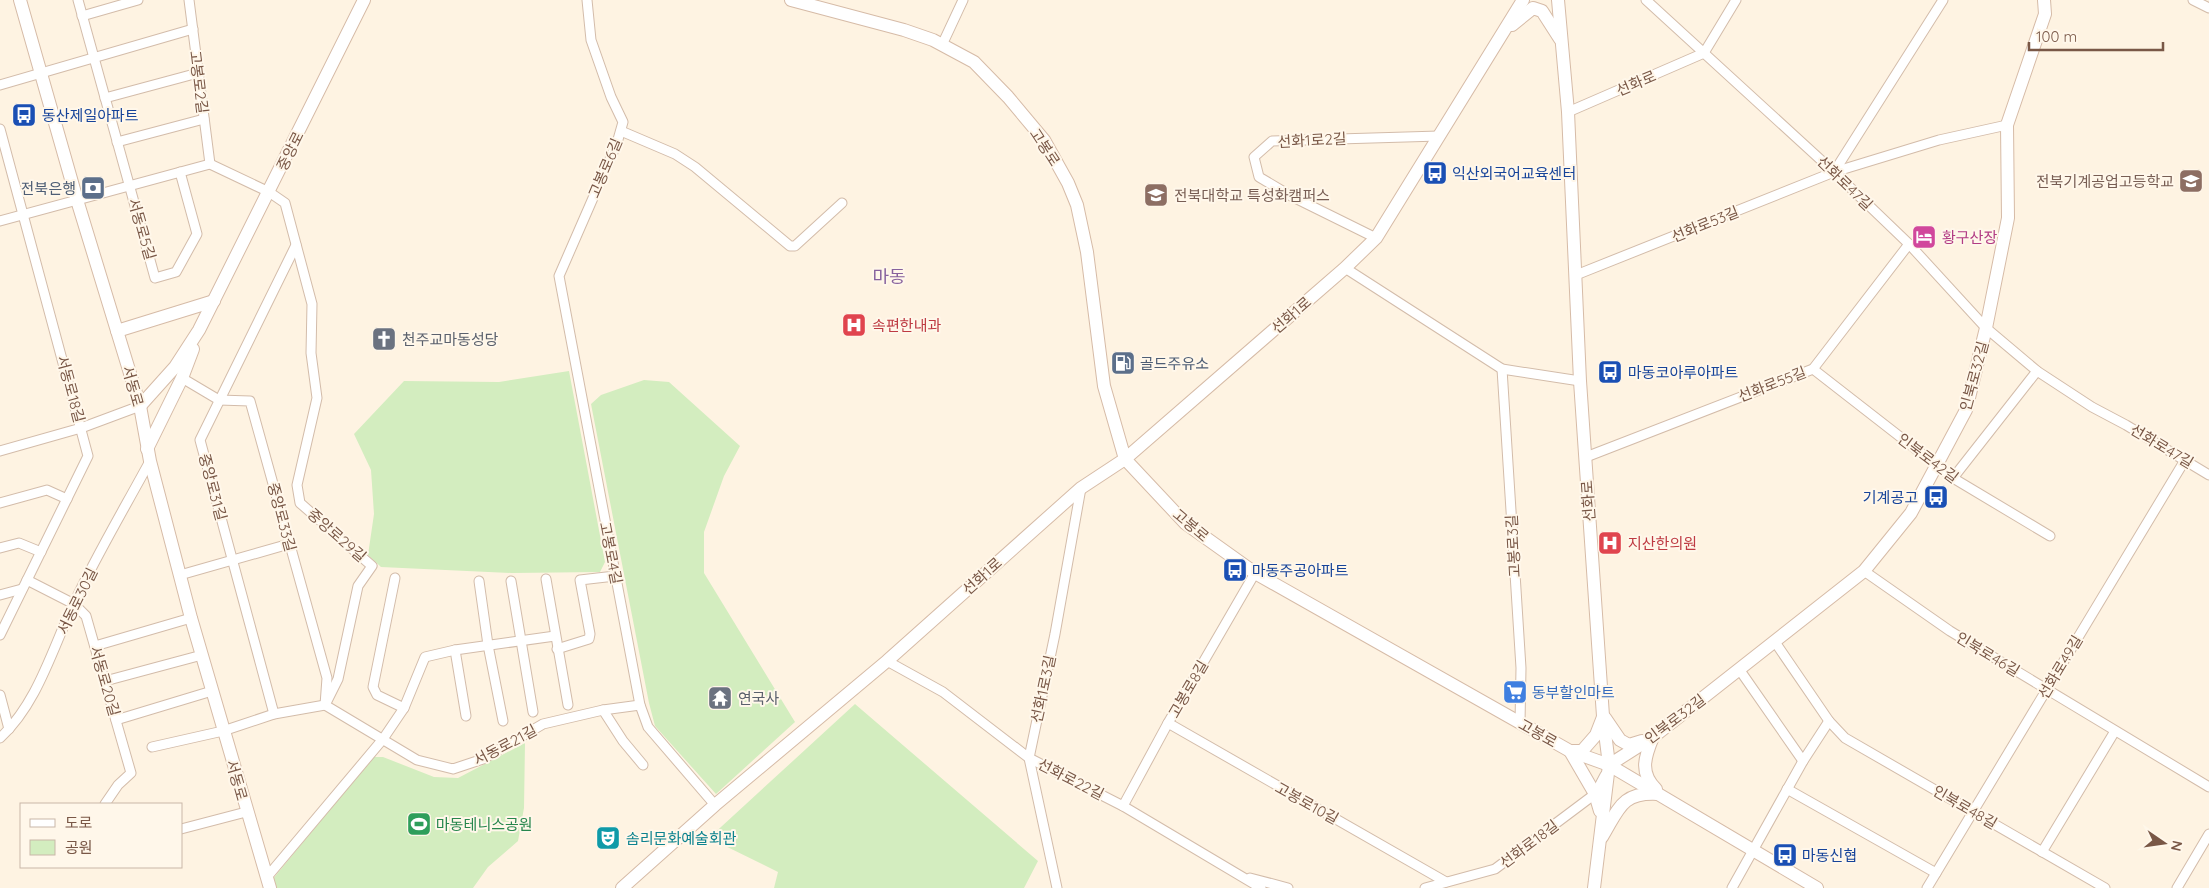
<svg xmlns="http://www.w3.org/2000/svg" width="2209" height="888" font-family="Quicksand,'Noto Sans KR',sans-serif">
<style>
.green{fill:#d3edbf}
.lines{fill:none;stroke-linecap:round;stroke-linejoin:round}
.street-casing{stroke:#d3bcaa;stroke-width:11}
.secondary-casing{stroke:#d6bba7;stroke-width:14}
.street{stroke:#fff;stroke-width:9}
.secondary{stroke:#fff;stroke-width:12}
.labels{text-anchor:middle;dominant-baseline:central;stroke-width:4;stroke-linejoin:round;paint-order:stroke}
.street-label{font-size:15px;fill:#795746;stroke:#fff7ea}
.transit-label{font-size:15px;fill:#164399;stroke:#fff7ea;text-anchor:start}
.education-label{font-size:15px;fill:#785e54;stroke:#fff7ea;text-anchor:end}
.service-label{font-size:15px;fill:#4e5e75;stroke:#fff7ea;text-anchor:end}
.hotel-label{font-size:15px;fill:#b23c85;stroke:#fff7ea;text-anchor:start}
.health-label{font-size:15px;fill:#be3a42;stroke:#fff7ea;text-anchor:start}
.worship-label{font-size:15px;fill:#5b616d;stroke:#fff7ea;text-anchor:start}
.shop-label{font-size:15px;fill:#366cbe;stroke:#fff7ea;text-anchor:start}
.leisure-label{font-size:15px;fill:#27864d;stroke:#fff7ea;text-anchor:start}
.culture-label{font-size:15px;fill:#0d838f;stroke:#fff7ea;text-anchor:start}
.quarter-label{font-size:18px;fill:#87619d;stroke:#fff7ea}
</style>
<rect width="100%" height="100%" fill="#fef3e2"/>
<g class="green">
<polygon points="569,371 605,562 600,572 512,573 381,567 368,555 374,514 371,470 354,434 404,381 499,382"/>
<polygon points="644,380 669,382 740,446 724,476 704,532 704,573 795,722 716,794 655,726 649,703 591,404 601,395"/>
<polygon points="855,704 1038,861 1024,888 774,888 778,872 709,838"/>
<polygon points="525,743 524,808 518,841 488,867 473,888 275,888 272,880 373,757 383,757 434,777 458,778"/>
</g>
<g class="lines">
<defs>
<g id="street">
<polyline points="78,0 155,278 176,272 197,234 180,172"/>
<polyline points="189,0 210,164"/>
<polyline points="587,0 591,40 611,97 623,122 617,143 559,276 640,705 648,727 715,805"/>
<polyline points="1646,0 1834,172 1909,244 1986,328 2037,371 2092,407 2126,425 2209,475"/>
<polyline points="2193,0 2209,8"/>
<polyline points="82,16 138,0"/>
<polyline points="942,45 963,0"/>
<polyline points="0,85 193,29"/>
<polyline points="105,98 198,73"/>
<polyline points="1568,112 1704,53 1736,0"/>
<polyline points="0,129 88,456 0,635"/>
<polyline points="621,131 675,154 695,167 790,246 795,246 842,203"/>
<polyline points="117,142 204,119"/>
<polyline points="1834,172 1939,140 2007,125"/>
<polyline points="0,221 210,164 269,192 285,203 312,304 311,353 317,398 297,485 300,503 372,566 358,586 338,679 325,705 274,714 223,731 152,747"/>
<polyline points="1376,238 1291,196 1259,177 1254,157 1272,141 1439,136"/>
<polyline points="1345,268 1502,369 1580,381"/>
<polyline points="1576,275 1834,172 1943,0"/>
<polyline points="1502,369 1521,668 1520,723"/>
<polyline points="1813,369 1953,478 2050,536"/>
<polyline points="182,378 219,400 250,401 327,678 325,705 417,760 453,769 483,759 543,724 603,710 640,705"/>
<polyline points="0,451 81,428 140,406"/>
<polyline points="1586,457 1813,369 1909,244"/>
<polyline points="1953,478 2037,371"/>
<polyline points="0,503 47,490 67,499"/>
<polyline points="0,548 19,543 41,552"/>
<polyline points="1864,571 1950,631 2209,787"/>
<polyline points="180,575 289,544"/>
<polyline points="395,578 373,687 377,695 404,708"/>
<polyline points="546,579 568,705"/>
<polyline points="27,580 74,604 86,616 131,773 118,785 105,804"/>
<polyline points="479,581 488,645 503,721"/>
<polyline points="511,581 533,712"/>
<polyline points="0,595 22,589"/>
<polyline points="1775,642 1829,721 1845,738 2105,888"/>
<polyline points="95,646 191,618"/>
<polyline points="557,649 589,639 590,634 580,580 615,576"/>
<polyline points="455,650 466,716"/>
<polyline points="887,661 943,692 1029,758 1123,806 1261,888"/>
<polyline points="1739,669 1803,761"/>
<polyline points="105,681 202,655"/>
<polyline points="0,695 9,729"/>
<polyline points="603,710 623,741 643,765"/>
<polyline points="274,714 200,440 296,245"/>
<polyline points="116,720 212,691"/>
<polyline points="1168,723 1446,882"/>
<path d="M0,738c37,-34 52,-88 73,-133 23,-49 51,-96 77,-144"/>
<polyline points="1787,789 1936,873"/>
<polyline points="1123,806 1168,723 1255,573"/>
<polyline points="181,829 246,812"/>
<polyline points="2042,852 2115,731"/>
<polyline points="267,877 383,739 404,708 425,657 455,650 555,636"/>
<polyline points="1250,878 1288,888"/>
<polyline points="1057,888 1029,758 1055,634 1081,488"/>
<polyline points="1425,888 1495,869 1595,794 1605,775"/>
<polyline points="1732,888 1803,761 1829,721"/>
<polyline points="1927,888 2185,460"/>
<polyline points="2177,888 2209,834"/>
</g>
<g id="secondary">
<polyline points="20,0 77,200 140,406 150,461 191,618 270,888"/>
<polyline points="791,0 904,30 933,40 974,62 1008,97 1044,140 1068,183 1077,205 1087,252 1104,386 1125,459 1185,523 1255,573 1570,751 1609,765 1817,888"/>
<polyline points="1558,0 1568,112 1580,381 1603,716 1609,765 1594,888"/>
<polyline points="1512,25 1533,8 1542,11 1560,39"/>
<polyline points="117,331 214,301"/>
<polyline points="140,406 175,367 199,330 364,0"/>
<polyline points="147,449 182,378 193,349"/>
<polyline points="1605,718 1620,740 1629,745 1642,741"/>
<path d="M1653,737c-8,19 -14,36 3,52"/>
<polyline points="1570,751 1595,794 1600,811"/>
<polyline points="1573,751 1582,751 1596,735 1603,717"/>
<polyline points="1609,765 1653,737 1864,571 1911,513 1966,410 1986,328 2008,218 2007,125 2045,14 2044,0"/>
<path d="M1602,837c17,-28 19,-45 56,-43"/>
<polyline points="622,888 715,805 887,661 1081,488 1125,459 1345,268 1376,238 1523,0"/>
</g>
</defs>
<use href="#street" class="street-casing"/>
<use href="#secondary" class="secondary-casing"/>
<use href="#street" class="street"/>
<use href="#secondary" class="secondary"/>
</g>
<defs>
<symbol id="bus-square" viewBox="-11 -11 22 22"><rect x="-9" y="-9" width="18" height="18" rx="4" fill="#1a4fb4" stroke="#fff7ea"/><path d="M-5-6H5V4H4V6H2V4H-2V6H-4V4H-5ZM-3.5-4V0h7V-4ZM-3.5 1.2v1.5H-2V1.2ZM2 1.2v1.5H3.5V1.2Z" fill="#fff"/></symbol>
<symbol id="school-square" viewBox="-11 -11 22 22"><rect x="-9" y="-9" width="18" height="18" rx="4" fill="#8d6e63" stroke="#fff7ea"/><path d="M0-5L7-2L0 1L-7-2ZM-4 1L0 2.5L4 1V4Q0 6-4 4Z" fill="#fff"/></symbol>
<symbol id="bank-square" viewBox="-11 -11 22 22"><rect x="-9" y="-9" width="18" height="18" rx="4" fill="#5c6f8a" stroke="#fff7ea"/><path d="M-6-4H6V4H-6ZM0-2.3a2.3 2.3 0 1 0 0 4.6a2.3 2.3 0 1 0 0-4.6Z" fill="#fff"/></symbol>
<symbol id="university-square" viewBox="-11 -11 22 22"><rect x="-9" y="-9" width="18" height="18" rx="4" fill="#8d6e63" stroke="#fff7ea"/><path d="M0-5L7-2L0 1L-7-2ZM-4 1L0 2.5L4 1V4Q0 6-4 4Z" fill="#fff"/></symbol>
<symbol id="hotel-square" viewBox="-11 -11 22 22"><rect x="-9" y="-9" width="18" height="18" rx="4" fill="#d1479c" stroke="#fff7ea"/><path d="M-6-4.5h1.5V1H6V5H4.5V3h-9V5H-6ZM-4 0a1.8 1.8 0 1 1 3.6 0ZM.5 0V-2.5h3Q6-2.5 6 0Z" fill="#fff"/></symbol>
<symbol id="hospital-square" viewBox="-11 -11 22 22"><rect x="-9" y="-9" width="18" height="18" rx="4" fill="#e0444e" stroke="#fff7ea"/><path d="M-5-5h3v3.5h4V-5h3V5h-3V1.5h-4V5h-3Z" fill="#fff"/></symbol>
<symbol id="church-square" viewBox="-11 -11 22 22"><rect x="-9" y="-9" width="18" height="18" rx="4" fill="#6b7280" stroke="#fff7ea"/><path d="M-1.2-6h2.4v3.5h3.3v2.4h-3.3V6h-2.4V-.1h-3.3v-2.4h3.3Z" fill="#fff"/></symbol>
<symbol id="fuel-square" viewBox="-11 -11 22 22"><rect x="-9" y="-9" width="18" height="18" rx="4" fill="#5c6f8a" stroke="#fff7ea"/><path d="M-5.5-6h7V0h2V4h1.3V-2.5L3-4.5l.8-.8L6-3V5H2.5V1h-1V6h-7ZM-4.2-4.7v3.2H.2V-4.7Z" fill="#fff"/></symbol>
<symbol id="supermarket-square" viewBox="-11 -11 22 22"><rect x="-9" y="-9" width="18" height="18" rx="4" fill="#3f7fe0" stroke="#fff7ea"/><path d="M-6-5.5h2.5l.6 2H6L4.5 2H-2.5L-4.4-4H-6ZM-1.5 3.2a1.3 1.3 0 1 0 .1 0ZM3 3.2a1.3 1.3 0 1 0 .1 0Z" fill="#fff"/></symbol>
<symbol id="temple-square" viewBox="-11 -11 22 22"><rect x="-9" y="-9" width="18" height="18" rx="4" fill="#6b7280" stroke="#fff7ea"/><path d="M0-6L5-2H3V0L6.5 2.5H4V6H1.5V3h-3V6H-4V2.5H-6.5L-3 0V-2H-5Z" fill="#fff"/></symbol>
<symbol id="stadium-square" viewBox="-11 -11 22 22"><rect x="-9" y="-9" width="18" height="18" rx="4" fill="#2e9e5b" stroke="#fff7ea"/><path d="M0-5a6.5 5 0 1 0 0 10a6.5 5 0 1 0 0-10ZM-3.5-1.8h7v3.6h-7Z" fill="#fff"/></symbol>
<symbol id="theatre-square" viewBox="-11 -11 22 22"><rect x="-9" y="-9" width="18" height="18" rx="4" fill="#0f9aa8" stroke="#fff7ea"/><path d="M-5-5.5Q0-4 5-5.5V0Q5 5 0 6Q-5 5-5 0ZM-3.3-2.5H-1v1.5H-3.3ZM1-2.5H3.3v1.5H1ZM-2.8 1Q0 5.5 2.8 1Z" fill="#fff"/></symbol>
</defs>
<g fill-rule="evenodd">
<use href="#bus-square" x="10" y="101" width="28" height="28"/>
<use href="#bus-square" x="1421" y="159" width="28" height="28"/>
<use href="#school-square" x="2177" y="167" width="28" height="28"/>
<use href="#bank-square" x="79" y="174" width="28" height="28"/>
<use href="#university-square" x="1142" y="181" width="28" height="28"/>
<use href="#hotel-square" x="1910" y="223" width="28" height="28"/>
<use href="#hospital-square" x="840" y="311" width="28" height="28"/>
<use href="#church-square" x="370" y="325" width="28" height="28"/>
<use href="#fuel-square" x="1109" y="349" width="28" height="28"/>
<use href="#bus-square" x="1596" y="358" width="28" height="28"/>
<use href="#bus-square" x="1922" y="483" width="28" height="28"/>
<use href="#hospital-square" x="1596" y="529" width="28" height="28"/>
<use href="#bus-square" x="1221" y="556" width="28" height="28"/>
<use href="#supermarket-square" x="1501" y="678" width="28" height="28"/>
<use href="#temple-square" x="706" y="684" width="28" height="28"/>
<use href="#stadium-square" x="405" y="810" width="28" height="28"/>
<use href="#theatre-square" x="594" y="824" width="28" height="28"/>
<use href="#bus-square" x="1771" y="841" width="28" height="28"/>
</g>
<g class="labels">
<g class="street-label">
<text transform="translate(199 82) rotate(83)">고봉로2길</text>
<text transform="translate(1636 83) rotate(-23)">선화로</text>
<text transform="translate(1312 140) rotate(-3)">선화1로2길</text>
<text transform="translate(1045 147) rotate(57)">고봉로</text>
<text transform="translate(290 151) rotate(-64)">중앙로</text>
<text transform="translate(605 168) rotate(-67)">고봉로6길</text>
<text transform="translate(1845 183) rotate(44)">선화로47길</text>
<text transform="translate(1705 224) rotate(-22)">선화로53길</text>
<text transform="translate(142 229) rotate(74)">서동로5길</text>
<text transform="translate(1291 315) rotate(-41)">선화1로</text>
<text transform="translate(1974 376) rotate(-75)">인북로32길</text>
<text transform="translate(1772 384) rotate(-21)">선화로55길</text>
<text transform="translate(133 386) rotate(74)">서동로</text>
<text transform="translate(71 389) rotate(75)">서동로18길</text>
<text transform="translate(2162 446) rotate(31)">선화로47길</text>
<text transform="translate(1928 458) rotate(37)">인북로42길</text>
<text transform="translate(213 487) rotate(75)">중앙로31길</text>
<text transform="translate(1588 501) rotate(-94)">선화로</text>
<text transform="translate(282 517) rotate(75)">중앙로33길</text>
<text transform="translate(1191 525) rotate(40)">고봉로</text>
<text transform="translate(337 535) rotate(41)">중앙로29길</text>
<text transform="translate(1513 546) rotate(-93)">고봉로3길</text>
<text transform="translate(611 553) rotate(79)">고봉로4길</text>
<text transform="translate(982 576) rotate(-42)">선화1로</text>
<text transform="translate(77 601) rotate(-64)">서동로30길</text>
<text transform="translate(1988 654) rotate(31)">인북로46길</text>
<text transform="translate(2060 667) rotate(-59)">선화로49길</text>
<text transform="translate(105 681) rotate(74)">서동로20길</text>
<text transform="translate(1043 689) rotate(-78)">선화1로3길</text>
<text transform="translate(1188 689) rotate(-60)">고봉로8길</text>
<text transform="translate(1675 719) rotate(-37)">인북로32길</text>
<text transform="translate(1538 733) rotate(29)">고봉로</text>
<text transform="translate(505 745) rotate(-28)">서동로21길</text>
<text transform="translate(1071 779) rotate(27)">선화로22길</text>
<text transform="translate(237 780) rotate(74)">서동로</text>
<text transform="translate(1307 803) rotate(29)">고봉로10길</text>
<text transform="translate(1965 807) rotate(30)">인북로48길</text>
<text transform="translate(1529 844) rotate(-37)">선화로18길</text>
</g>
<g class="transit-label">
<text x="42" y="115">동산제일아파트</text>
<text x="1452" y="173">익산외국어교육센터</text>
<text x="1628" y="372">마동코아루아파트</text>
<text x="1918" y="497" text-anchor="end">기계공고</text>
<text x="1252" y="570">마동주공아파트</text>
<text x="1802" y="855">마동신협</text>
</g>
<g class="education-label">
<text x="2174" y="181">전북기계공업고등학교</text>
<text x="1174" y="195" text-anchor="start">전북대학교 특성화캠퍼스</text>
</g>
<g class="service-label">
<text x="76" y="188">전북은행</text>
<text x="1140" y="363" text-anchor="start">골드주유소</text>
</g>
<g class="hotel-label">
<text x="1942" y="237">황구산장</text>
</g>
<g class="health-label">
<text x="872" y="325">속편한내과</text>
<text x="1628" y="543">지산한의원</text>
</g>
<g class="worship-label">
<text x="402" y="339">천주교마동성당</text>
<text x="738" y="698">연국사</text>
</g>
<g class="shop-label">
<text x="1532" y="692">동부할인마트</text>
</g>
<g class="leisure-label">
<text x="436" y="824">마동테니스공원</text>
</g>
<g class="culture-label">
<text x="626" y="838">솜리문화예술회관</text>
</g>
<g class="quarter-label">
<text x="889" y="276">마동</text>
</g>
</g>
<rect x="20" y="803" width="162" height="65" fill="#fff7ea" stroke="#c9b7a8"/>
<rect x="30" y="819" width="25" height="8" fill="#ffffff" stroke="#c9b7a8"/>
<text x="65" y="828" font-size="15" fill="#795746">도로</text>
<rect x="30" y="840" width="25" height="15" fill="#d3edbf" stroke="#c9b7a8"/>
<text x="65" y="853" font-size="15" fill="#795746">공원</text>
<g transform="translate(2164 843) rotate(103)" stroke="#fff7ea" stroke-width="4" paint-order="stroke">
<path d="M0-4L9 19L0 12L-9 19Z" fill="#795746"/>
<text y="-8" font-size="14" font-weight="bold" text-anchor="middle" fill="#795746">N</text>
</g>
<path d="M2029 42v8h134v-8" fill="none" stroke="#795746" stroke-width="2.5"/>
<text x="2036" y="42" font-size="15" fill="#795746" stroke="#fff7ea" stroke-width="4" paint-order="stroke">100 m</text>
</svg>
